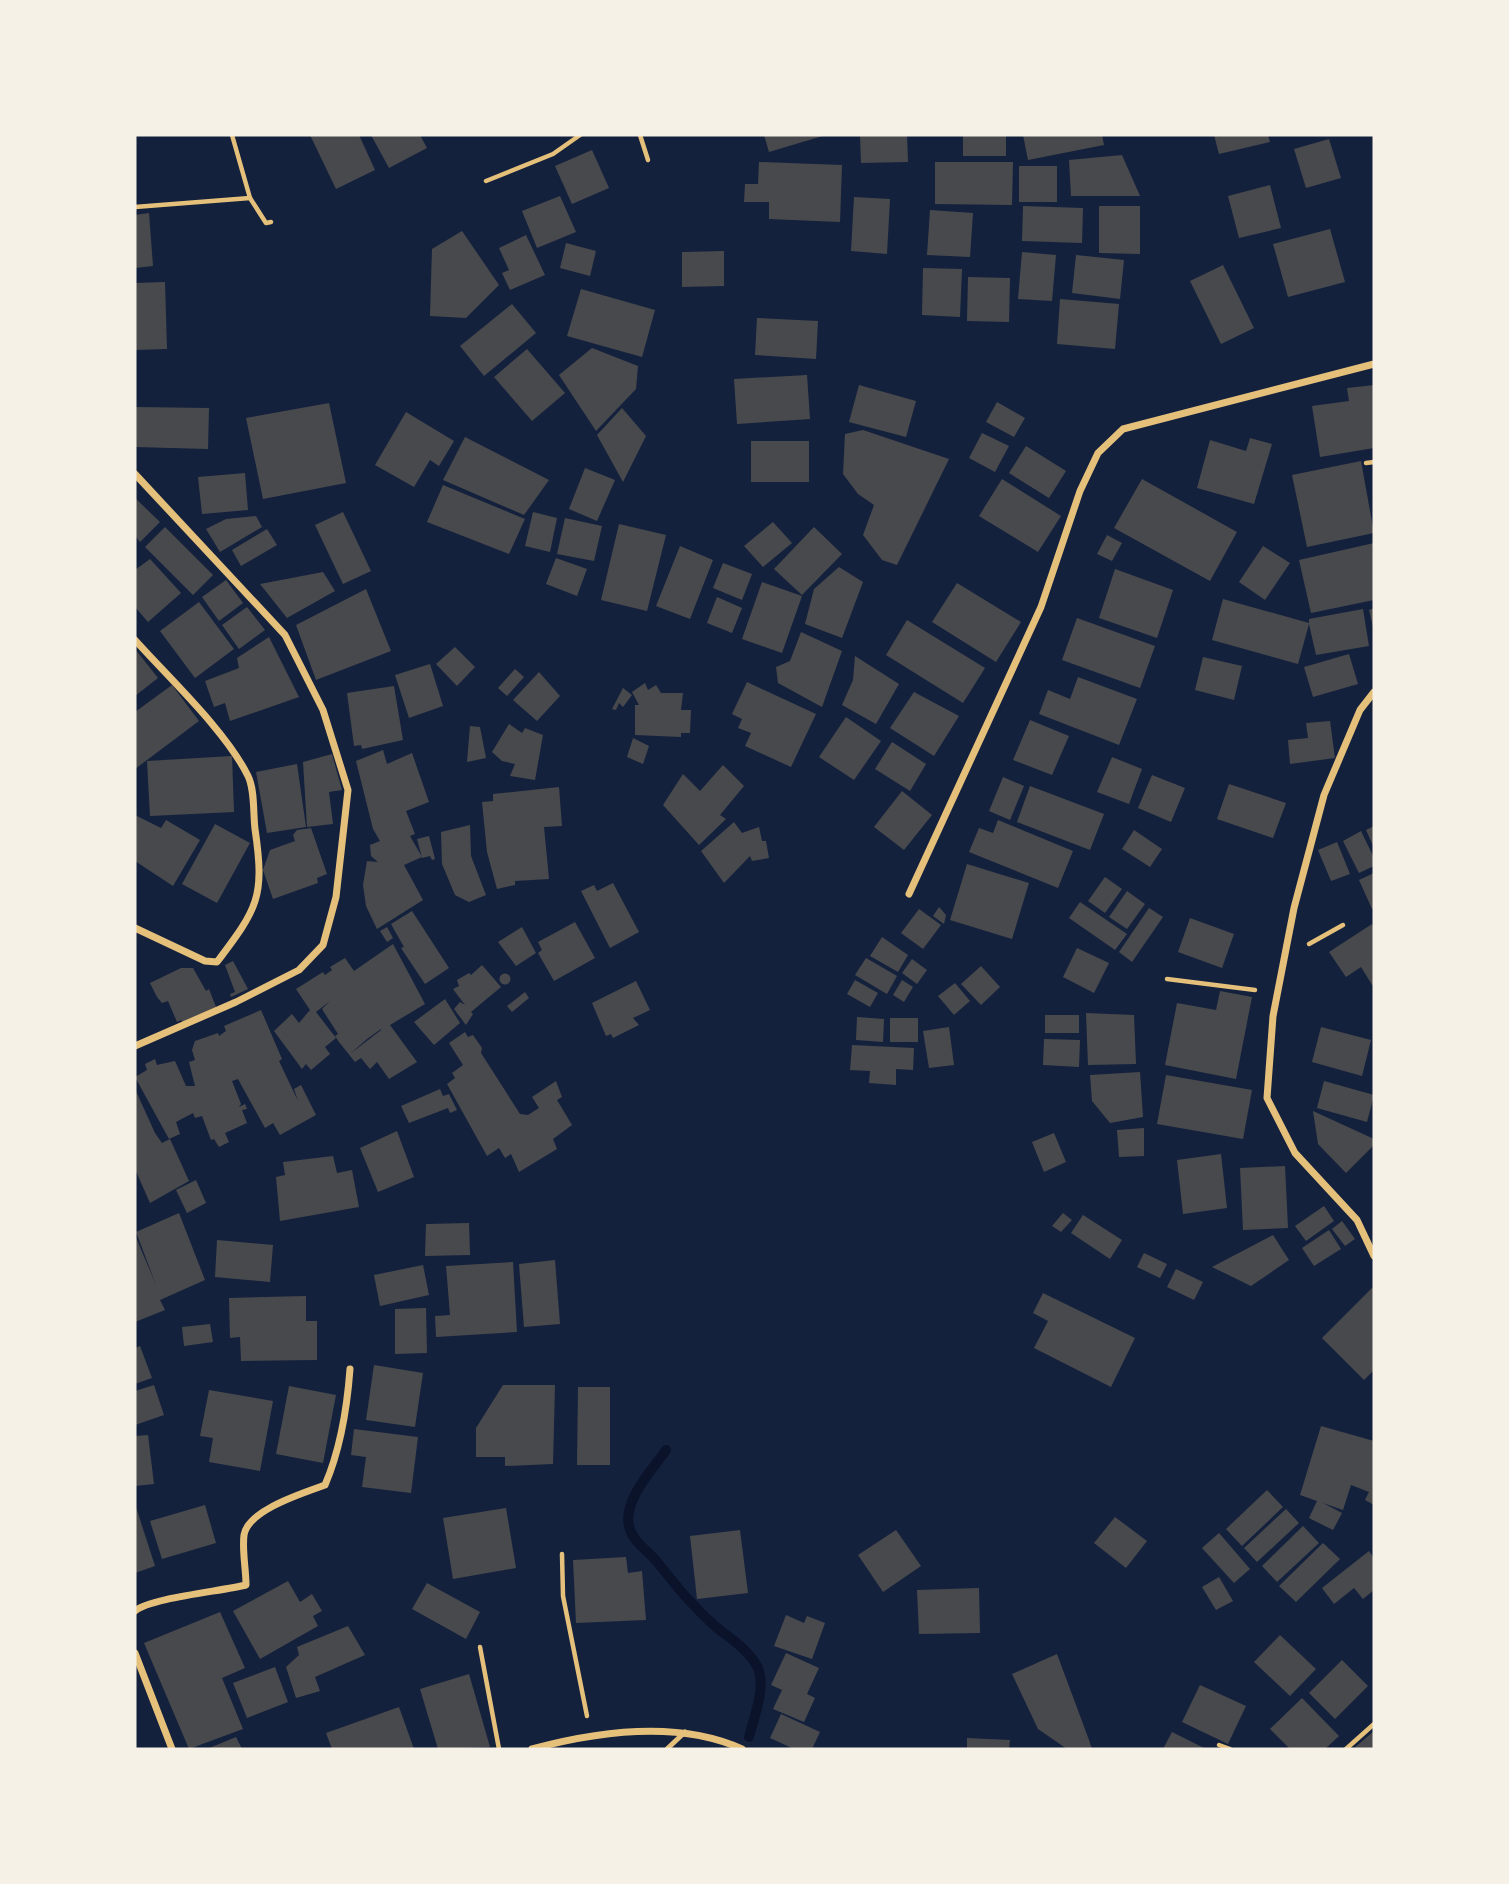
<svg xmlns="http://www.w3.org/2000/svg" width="1509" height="1884" font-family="'Work Sans',sans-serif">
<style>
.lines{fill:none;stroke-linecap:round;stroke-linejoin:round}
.stream{stroke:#0b132b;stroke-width:10}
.building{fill:#48494c;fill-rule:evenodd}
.path{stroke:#e5c07b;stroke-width:4.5}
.service{stroke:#e5c07b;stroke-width:5}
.minor{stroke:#e5c07b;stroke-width:7}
</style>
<rect width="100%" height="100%" fill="#14213d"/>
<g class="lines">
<path class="stream" d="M666,1450c-13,19 -43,50 -37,76 3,16 20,25 29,37 20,25 34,43 58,64 15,12 33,23 42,41 8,20 -4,49 -9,69"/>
</g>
<g class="building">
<polygon points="310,135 359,135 375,170 336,189"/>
<polygon points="371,135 420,135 427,148 389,168"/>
<polygon points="764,135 826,135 769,152"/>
<polygon points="860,135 907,135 908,162 861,163"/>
<rect x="963" y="135" width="43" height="21"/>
<polygon points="1023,135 1102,135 1104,145 1028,160"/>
<polygon points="1214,135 1268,135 1270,142 1219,154"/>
<polygon points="1329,139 1341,178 1306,188 1294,149"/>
<polygon points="592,150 609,188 572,204 555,166"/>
<polygon points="1122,155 1140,196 1071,196 1069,160"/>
<polygon points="759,162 842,165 840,222 769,219 769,202 744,202 745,184 758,184"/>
<polygon points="935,162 1013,162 1012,205 935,204"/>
<rect x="1019" y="166" width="38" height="36"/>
<polygon points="1270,185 1281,228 1239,238 1228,196"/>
<polygon points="560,196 576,232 537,248 522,211"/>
<polygon points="854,197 890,199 887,254 851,251"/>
<polygon points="1023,206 1083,208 1082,243 1022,241"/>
<polygon points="1099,206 1140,206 1140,254 1099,253"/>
<polygon points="930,210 973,213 970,257 927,255"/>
<polygon points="149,213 153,266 135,268 135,215"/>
<polygon points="1330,229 1345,282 1288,297 1273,244"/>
<polygon points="462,231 499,285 466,318 430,316 432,249"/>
<polygon points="526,235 545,275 510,290 502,273 509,270 499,248"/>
<polygon points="566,243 596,251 590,276 560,268"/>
<polygon points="724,251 724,286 682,287 682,252"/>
<polygon points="1022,252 1056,255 1052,301 1018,299"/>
<polygon points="1076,255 1124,260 1120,299 1072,293"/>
<polygon points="1223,265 1254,328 1221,344 1190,281"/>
<polygon points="923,268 962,269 960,317 922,315"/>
<polygon points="968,277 1010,278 1009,322 967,321"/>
<polygon points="165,282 167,349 135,350 135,283"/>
<polygon points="581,289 655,310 642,357 567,336"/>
<polygon points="1060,299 1119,304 1115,349 1057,344"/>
<polygon points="512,304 536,333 484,376 460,346"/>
<polygon points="757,318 818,321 816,359 755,355"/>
<polygon points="592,348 638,366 636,389 596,431 559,375"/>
<polygon points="527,349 565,393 532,421 494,377"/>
<polygon points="807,375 810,419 737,424 734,379"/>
<polygon points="859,385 916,401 906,437 849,422"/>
<polygon points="1374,385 1374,448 1320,457 1312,406 1349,401 1347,388"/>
<polygon points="997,402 1025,418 1014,437 986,422"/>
<polygon points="329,403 346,483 263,499 246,418"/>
<polygon points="135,407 209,408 208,449 135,447"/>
<polygon points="622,408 646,436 623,482 597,435"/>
<polygon points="406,412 454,441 439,466 430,460 414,487 375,465"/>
<polygon points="863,430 949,459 897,565 882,560 863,535 874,505 858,494 843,474 845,434"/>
<polygon points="982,433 1009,446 995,472 969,458"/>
<polygon points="465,437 549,480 524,515 443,480"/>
<polygon points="1250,438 1272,444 1254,504 1197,488 1210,440 1246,451"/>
<rect x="751" y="441" width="58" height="41"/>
<polygon points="1026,446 1066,471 1049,498 1009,473"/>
<polygon points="1361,461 1374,533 1307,547 1292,475"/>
<polygon points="585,468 615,480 597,521 569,509"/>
<polygon points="245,473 248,510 202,514 198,477"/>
<polygon points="1002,479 1061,516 1038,552 979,516"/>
<polygon points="1142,479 1237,532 1210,581 1114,528"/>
<polygon points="443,485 525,519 509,554 427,522"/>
<polygon points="135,498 160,522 140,542 135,536"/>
<polygon points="343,512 371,571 343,584 315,525"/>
<polygon points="533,512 557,518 550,552 525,546"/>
<polygon points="256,516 262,527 220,552 206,529 226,519"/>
<polygon points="565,518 602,526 594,561 557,554"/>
<polygon points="773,522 792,543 763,567 744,546"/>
<polygon points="619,524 666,535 647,611 601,600"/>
<polygon points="165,527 213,575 193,595 145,547"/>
<polygon points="814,527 842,554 802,595 774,569"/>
<polygon points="267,529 277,545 241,566 232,550"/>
<polygon points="1107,535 1122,543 1112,561 1097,554"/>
<polygon points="1374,543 1374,600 1311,613 1299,560"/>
<polygon points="680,546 713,560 690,619 656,606"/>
<polygon points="1263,546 1290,563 1265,600 1239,582"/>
<polygon points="556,558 587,569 577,596 546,584"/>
<polygon points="150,559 181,593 148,622 135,607 135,570"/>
<polygon points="723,563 752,574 742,600 713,588"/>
<polygon points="839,567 863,582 842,638 805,624 814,589"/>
<polygon points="1115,569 1173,590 1157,638 1099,618"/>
<polygon points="323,572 335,591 287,618 260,584"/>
<polygon points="226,580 243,603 219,621 202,597"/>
<polygon points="762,582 802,596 782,653 742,639"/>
<polygon points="957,583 1021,622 996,662 932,622"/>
<polygon points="366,589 391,651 316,680 296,625"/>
<polygon points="717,597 742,608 732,633 707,623"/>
<polygon points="1223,599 1309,623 1309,619 1363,609 1369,646 1316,655 1309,624 1298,664 1212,640"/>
<polygon points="199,602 234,649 195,678 160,631"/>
<polygon points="247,607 265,630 239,649 222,625"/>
<polygon points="1374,608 1374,626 1373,627 1369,610"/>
<polygon points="1077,618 1155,646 1140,688 1062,660"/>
<polygon points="907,620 985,668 963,703 886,655"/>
<polygon points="801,632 842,651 822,707 778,683 776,667 790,661"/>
<polygon points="269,637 299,697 230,721 225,703 214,707 205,681 239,668 237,658"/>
<polygon points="455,647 475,667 457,686 436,664"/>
<polygon points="135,649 158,678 135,696"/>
<polygon points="1349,654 1358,684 1313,697 1304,667"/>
<polygon points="855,656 899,684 876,724 842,705 853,680"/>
<polygon points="1203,657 1242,666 1234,700 1195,690"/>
<polygon points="430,664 443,706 409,718 395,675"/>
<polygon points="515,669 524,677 507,696 498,688"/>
<polygon points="539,672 560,696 537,721 513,700"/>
<polygon points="1078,677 1137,699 1119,745 1039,714 1048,690 1070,699"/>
<polygon points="747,682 816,714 791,767 745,746 751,733 738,728 742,719 732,714"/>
<polygon points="645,683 648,690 656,685 661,693 683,693 681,710 691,710 690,733 681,733 681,737 635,735 635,705 639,705 632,692"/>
<polygon points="172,685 199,721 135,769 135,712"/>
<polygon points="394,686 403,740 362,749 361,745 354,746 347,693"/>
<polygon points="623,688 632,695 623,707 619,703 616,710 612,709"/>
<polygon points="914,692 959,716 934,756 890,728"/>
<polygon points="846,717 881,741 854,780 819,757"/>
<polygon points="1030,720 1069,736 1052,775 1013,760"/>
<polygon points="1330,721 1335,758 1290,764 1288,740 1308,738 1306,723"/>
<polygon points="509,724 522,733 525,728 543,735 535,780 510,776 515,764 502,761 492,752"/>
<polygon points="470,726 480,727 486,758 467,762"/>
<polygon points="633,738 649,746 643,764 627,757"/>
<polygon points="892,742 926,764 910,791 875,769"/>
<polygon points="383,750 387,764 412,753 429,802 406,811 415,834 410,836 422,857 404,865 423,900 377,929 366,906 363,885 367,861 378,862 371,856 370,845 380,841 373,829 356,761"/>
<polygon points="332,754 342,790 329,792 333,824 307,827 303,762"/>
<polygon points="232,756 234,812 150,816 147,761"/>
<polygon points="1112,757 1142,769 1129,804 1097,792"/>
<polygon points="297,764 306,827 267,833 256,772"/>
<polygon points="723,765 744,786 720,815 726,819 699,845 663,805 683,774 700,791"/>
<polygon points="1152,775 1185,788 1171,822 1138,808"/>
<polygon points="1003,777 1024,786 1010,820 989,811"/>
<polygon points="1229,784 1286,803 1273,838 1217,819"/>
<polygon points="1030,786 1104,814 1090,850 1017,822"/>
<polygon points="559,787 562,826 544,827 549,879 515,881 515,885 497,889 487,852 482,802 493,801 493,794"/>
<polygon points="902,791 932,815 904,850 874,827"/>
<polygon points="135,815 161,828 166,820 200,840 173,886 135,861"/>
<polygon points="998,820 1073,851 1058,888 969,852 979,828 993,833"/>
<polygon points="734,822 742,833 759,827 762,841 766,841 769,858 752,861 750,856 724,883 701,851"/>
<polygon points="215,824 250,843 217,903 182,884"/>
<polygon points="470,825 471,856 486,895 469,902 455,895 442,864 441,832"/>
<polygon points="1374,826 1374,848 1366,830"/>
<polygon points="311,828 327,874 317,878 318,883 273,899 263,870 270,850 295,841 293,835 297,830"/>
<polygon points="1134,830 1162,849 1150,867 1122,849"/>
<polygon points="1361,831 1374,858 1374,866 1359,873 1343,841"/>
<polygon points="429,836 435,859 432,860 430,856 422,858 417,839"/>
<polygon points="1337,842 1350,874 1331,881 1318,850"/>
<polygon points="967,864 1029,883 1012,939 950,920"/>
<polygon points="1374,873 1374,908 1372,909 1359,880"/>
<polygon points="1105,877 1122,889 1105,913 1088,901"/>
<polygon points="613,883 639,932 610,948 581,891 594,885 597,891"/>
<polygon points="1127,891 1145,904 1127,929 1109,917"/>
<polygon points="1080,902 1127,934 1115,950 1069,918"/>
<polygon points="939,907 946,915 944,924 933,916"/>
<polygon points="1149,908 1163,917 1132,962 1119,952"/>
<polygon points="919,909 941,925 923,949 901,933"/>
<polygon points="412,911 449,968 425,984 401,948 404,947 391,924"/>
<polygon points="1190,918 1234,934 1222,968 1178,952"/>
<polygon points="575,922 595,958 554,981 538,953 542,950 538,942"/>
<polygon points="1372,924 1374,928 1374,988 1361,967 1346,977 1329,952"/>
<polygon points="387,927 393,938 387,942 380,931"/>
<polygon points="522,927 536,953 516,966 498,942"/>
<polygon points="882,937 908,955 898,972 870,956"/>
<path d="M393,944l32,60 -35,21 27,37 -28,17 -12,-17 -7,7 -9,-11 -6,4 -16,-20 -4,-6 3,-2 -16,-25 8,-8 -14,11 20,26 -11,9 5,7 -19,16 -5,-6 -4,5 -28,-38 18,-17 7,9 11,-13 -14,-21 27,-17 2,3 7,-5 -2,-3 15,-9 9,13zM381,1029v1l-31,24 17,-15z"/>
<polygon points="1077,948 1109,963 1094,993 1063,977"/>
<polygon points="866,958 897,976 887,994 855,975"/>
<polygon points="912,959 927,970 917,984 902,973"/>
<polygon points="233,961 248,989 231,997 230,994 235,992 225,965"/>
<polygon points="482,965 501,987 471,1012 473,1014 466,1025 454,1009 460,1002 465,1005 453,989 459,986 457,980 469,973 471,975"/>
<polygon points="981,966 1000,987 981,1005 961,984"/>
<polygon points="181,968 193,968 206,991 209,989 216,1007 183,1023 181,1020 177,1022 168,1001 162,1003 157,997 150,983"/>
<circle cx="505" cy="979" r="5.5"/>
<polygon points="855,980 878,993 870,1007 847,994"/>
<polygon points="902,980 913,987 904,1002 893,995"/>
<polygon points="636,981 650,1010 633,1018 639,1025 613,1038 611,1034 606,1036 592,1003"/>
<polygon points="955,983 970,1001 954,1015 938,996"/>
<polygon points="1220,991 1252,997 1236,1079 1165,1065 1177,1003 1216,1010"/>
<polygon points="525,992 529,998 512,1012 507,1006"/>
<polygon points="445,999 460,1023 434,1045 414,1022"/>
<polygon points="261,1010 282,1059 279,1061 298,1101 294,1089 301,1085 316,1115 280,1135 273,1123 265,1128 238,1079 232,1081 241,1104 239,1107 245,1104 247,1109 242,1110 247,1123 225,1133 229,1142 219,1147 214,1139 211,1140 202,1116 195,1118 193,1113 176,1122 180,1134 169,1139 135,1077 147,1070 145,1064 155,1059 157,1065 175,1061 186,1086 195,1086 189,1062 195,1060 192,1050 195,1041 218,1033 219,1036 226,1031 224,1026"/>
<polygon points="1086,1013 1134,1015 1136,1064 1088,1065"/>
<rect x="1045" y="1015" width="34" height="18"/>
<polygon points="857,1017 884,1019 883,1042 856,1040"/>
<rect x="890" y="1018" width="28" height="24"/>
<polygon points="949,1027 954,1065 929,1068 923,1031"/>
<polygon points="1321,1027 1371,1040 1362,1076 1312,1062"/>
<polygon points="465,1032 468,1037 473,1035 482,1048 481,1053 520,1114 528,1115 539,1108 532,1097 556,1081 562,1097 557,1100 572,1125 553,1139 557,1149 519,1172 511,1154 505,1158 499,1148 487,1156 447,1084 455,1078 452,1073 463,1065 449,1043"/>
<polygon points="1044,1039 1080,1040 1079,1067 1043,1065"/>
<polygon points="852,1045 914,1048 913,1070 896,1069 896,1085 869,1083 870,1071 850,1070"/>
<polygon points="1140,1072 1143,1117 1110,1123 1092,1101 1090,1075"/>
<polygon points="1166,1075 1252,1090 1243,1139 1157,1124"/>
<polygon points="1324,1081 1374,1095 1367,1122 1317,1108"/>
<polygon points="135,1089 155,1133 162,1143 170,1139 189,1181 150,1203 135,1169"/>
<polygon points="440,1089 443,1096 449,1094 457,1110 450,1113 448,1108 409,1123 401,1106"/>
<polygon points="1313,1111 1374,1139 1374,1145 1346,1173 1318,1144"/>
<polygon points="1144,1128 1144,1156 1119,1157 1117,1130"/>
<polygon points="397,1131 414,1177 378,1192 360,1148"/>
<polygon points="1054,1133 1066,1162 1044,1172 1032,1142"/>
<polygon points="1221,1154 1227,1208 1183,1214 1177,1160"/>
<polygon points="333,1156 337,1173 352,1170 359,1207 280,1221 276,1177 285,1175 283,1162"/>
<polygon points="1285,1166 1288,1228 1243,1230 1240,1168"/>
<polygon points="196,1180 206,1203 187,1213 176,1190"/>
<polygon points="1324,1206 1334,1221 1306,1241 1295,1226"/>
<polygon points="179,1213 205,1280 160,1300 165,1310 135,1322 135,1235 156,1285 136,1232"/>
<polygon points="1063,1213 1072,1220 1061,1232 1052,1226"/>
<polygon points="1083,1215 1122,1240 1110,1259 1071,1233"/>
<polygon points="1342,1221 1355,1239 1345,1246 1332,1229"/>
<polygon points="469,1223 470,1255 425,1256 426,1224"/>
<polygon points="1329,1230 1341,1249 1314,1266 1302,1248"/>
<polygon points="1273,1235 1289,1260 1251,1286 1212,1267"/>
<polygon points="217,1240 273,1245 270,1282 215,1277"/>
<polygon points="1144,1253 1167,1264 1160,1278 1137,1267"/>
<polygon points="555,1260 560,1324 524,1327 519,1264"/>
<polygon points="513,1262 517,1332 436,1337 435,1316 450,1315 446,1266"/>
<polygon points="423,1265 429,1295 380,1306 374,1275"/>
<polygon points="1176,1269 1203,1282 1194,1300 1167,1287"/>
<polygon points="1374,1286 1374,1370 1364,1380 1322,1338"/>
<polygon points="1043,1293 1135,1338 1111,1387 1034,1348 1048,1321 1033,1313"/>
<polygon points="306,1296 306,1321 317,1321 317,1360 241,1361 240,1337 230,1338 229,1298"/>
<polygon points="426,1308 427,1353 395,1354 395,1309"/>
<polygon points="210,1324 213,1342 184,1346 182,1327"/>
<polygon points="140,1346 152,1378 135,1384 135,1348"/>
<polygon points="374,1365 423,1373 415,1427 366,1420"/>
<polygon points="154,1385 164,1415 135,1425 135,1391"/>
<polygon points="503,1385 555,1385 553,1464 505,1466 505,1457 476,1457 476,1428"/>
<polygon points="289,1386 336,1395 323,1463 276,1454"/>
<polygon points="578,1387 610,1387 610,1465 577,1465"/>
<polygon points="209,1390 273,1401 260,1471 209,1462 213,1438 200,1436"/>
<polygon points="1321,1426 1374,1441 1374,1505 1365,1500 1369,1492 1351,1485 1343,1510 1323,1503 1342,1513 1333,1530 1309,1518 1317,1501 1300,1495"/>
<polygon points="354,1429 418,1437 411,1493 362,1487 366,1457 351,1455"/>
<polygon points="148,1435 154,1484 135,1486 135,1436"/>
<polygon points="1267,1490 1283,1507 1242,1546 1226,1529"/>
<polygon points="135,1504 155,1566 135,1573"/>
<polygon points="205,1505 216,1543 162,1559 150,1521"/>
<polygon points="506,1508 516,1568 453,1579 443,1518"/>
<polygon points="1286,1509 1299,1523 1257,1562 1244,1548"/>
<polygon points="1115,1517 1147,1541 1126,1568 1094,1543"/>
<polygon points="1303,1526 1319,1543 1277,1582 1262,1566"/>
<polygon points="740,1530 748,1593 697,1599 690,1536"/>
<polygon points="896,1530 921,1566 883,1592 858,1555"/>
<polygon points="1219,1533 1250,1569 1234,1583 1202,1548"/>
<polygon points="1323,1543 1340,1559 1296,1602 1279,1586"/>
<polygon points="1369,1551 1374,1558 1374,1590 1363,1599 1354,1588 1334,1604 1322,1588"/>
<polygon points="626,1557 628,1573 642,1571 646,1620 576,1623 573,1560"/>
<polygon points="1219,1577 1233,1601 1216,1610 1202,1587"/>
<polygon points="288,1581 300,1602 312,1594 322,1611 313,1616 318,1626 260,1659 233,1611"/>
<polygon points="427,1583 480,1612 466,1639 412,1609"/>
<polygon points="979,1588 980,1633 919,1634 917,1590"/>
<polygon points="220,1612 245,1668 222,1678 243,1729 189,1749 144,1643"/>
<polygon points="786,1615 804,1623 807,1616 825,1623 812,1659 774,1646"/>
<polygon points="348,1626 365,1655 315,1677 320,1691 296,1698 286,1667 299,1655 297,1647"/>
<polygon points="1280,1635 1316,1669 1290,1696 1254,1662"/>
<polygon points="786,1653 819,1668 807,1694 815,1698 804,1722 773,1709 782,1690 771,1685"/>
<polygon points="1057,1654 1089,1740 1092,1749 1067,1749 1038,1729 1012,1674"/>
<polygon points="1342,1660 1368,1686 1335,1719 1309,1693"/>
<polygon points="275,1667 288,1702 247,1718 233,1683"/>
<polygon points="469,1674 490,1747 438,1749 420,1689"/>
<polygon points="1200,1685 1246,1706 1228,1744 1182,1722"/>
<polygon points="1302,1698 1339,1736 1325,1749 1290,1749 1270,1729"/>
<polygon points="399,1707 414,1749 332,1749 326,1733"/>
<polygon points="781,1714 820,1732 812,1749 794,1749 770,1738"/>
<polygon points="1374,1731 1374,1749 1353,1749"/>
<polygon points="1172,1732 1206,1749 1163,1749"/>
<polygon points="236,1737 242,1749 207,1749"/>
<polygon points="967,1738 1010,1740 1009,1749 967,1749"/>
</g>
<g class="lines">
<g class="path">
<polyline points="640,135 648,160"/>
<polyline points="486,181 553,154 580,135"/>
<polyline points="250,198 266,223 271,222"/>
<polyline points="135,207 250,198 232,135"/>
<polyline points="1366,463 1374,462"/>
<polyline points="1309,944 1343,925"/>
<polyline points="1167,979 1255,990"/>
<polyline points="562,1554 563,1596 587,1716"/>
<polyline points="480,1647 499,1749"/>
<polyline points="1219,1745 1230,1749"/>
<polyline points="1346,1749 1374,1724"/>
</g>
<polyline class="service" points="667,1749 685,1732"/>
<g class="minor">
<polyline points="135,474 285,635 323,710 348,790 336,897 323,945 299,970 236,1002 135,1046"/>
<path d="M135,640c34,38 91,91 113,136 7,14 5,37 7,53 10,68 3,79 -38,133l-12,-1 -70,-33"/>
<polyline points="1374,692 1360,710 1324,795 1294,908 1273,1016 1267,1098 1295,1153 1357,1220 1374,1256"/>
<polyline points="909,894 1041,607 1080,491 1098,453 1123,429 1374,364"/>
<path d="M135,1611c14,-13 88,-20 111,-26 0,-16 -4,-34 -2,-50 4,-25 59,-42 81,-50 16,-37 22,-76 25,-116"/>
<polyline points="135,1653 172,1749"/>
<path d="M532,1749c67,-18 146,-29 210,0"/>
</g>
</g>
<rect width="1509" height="1884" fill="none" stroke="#f6f1e7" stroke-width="273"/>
</svg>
